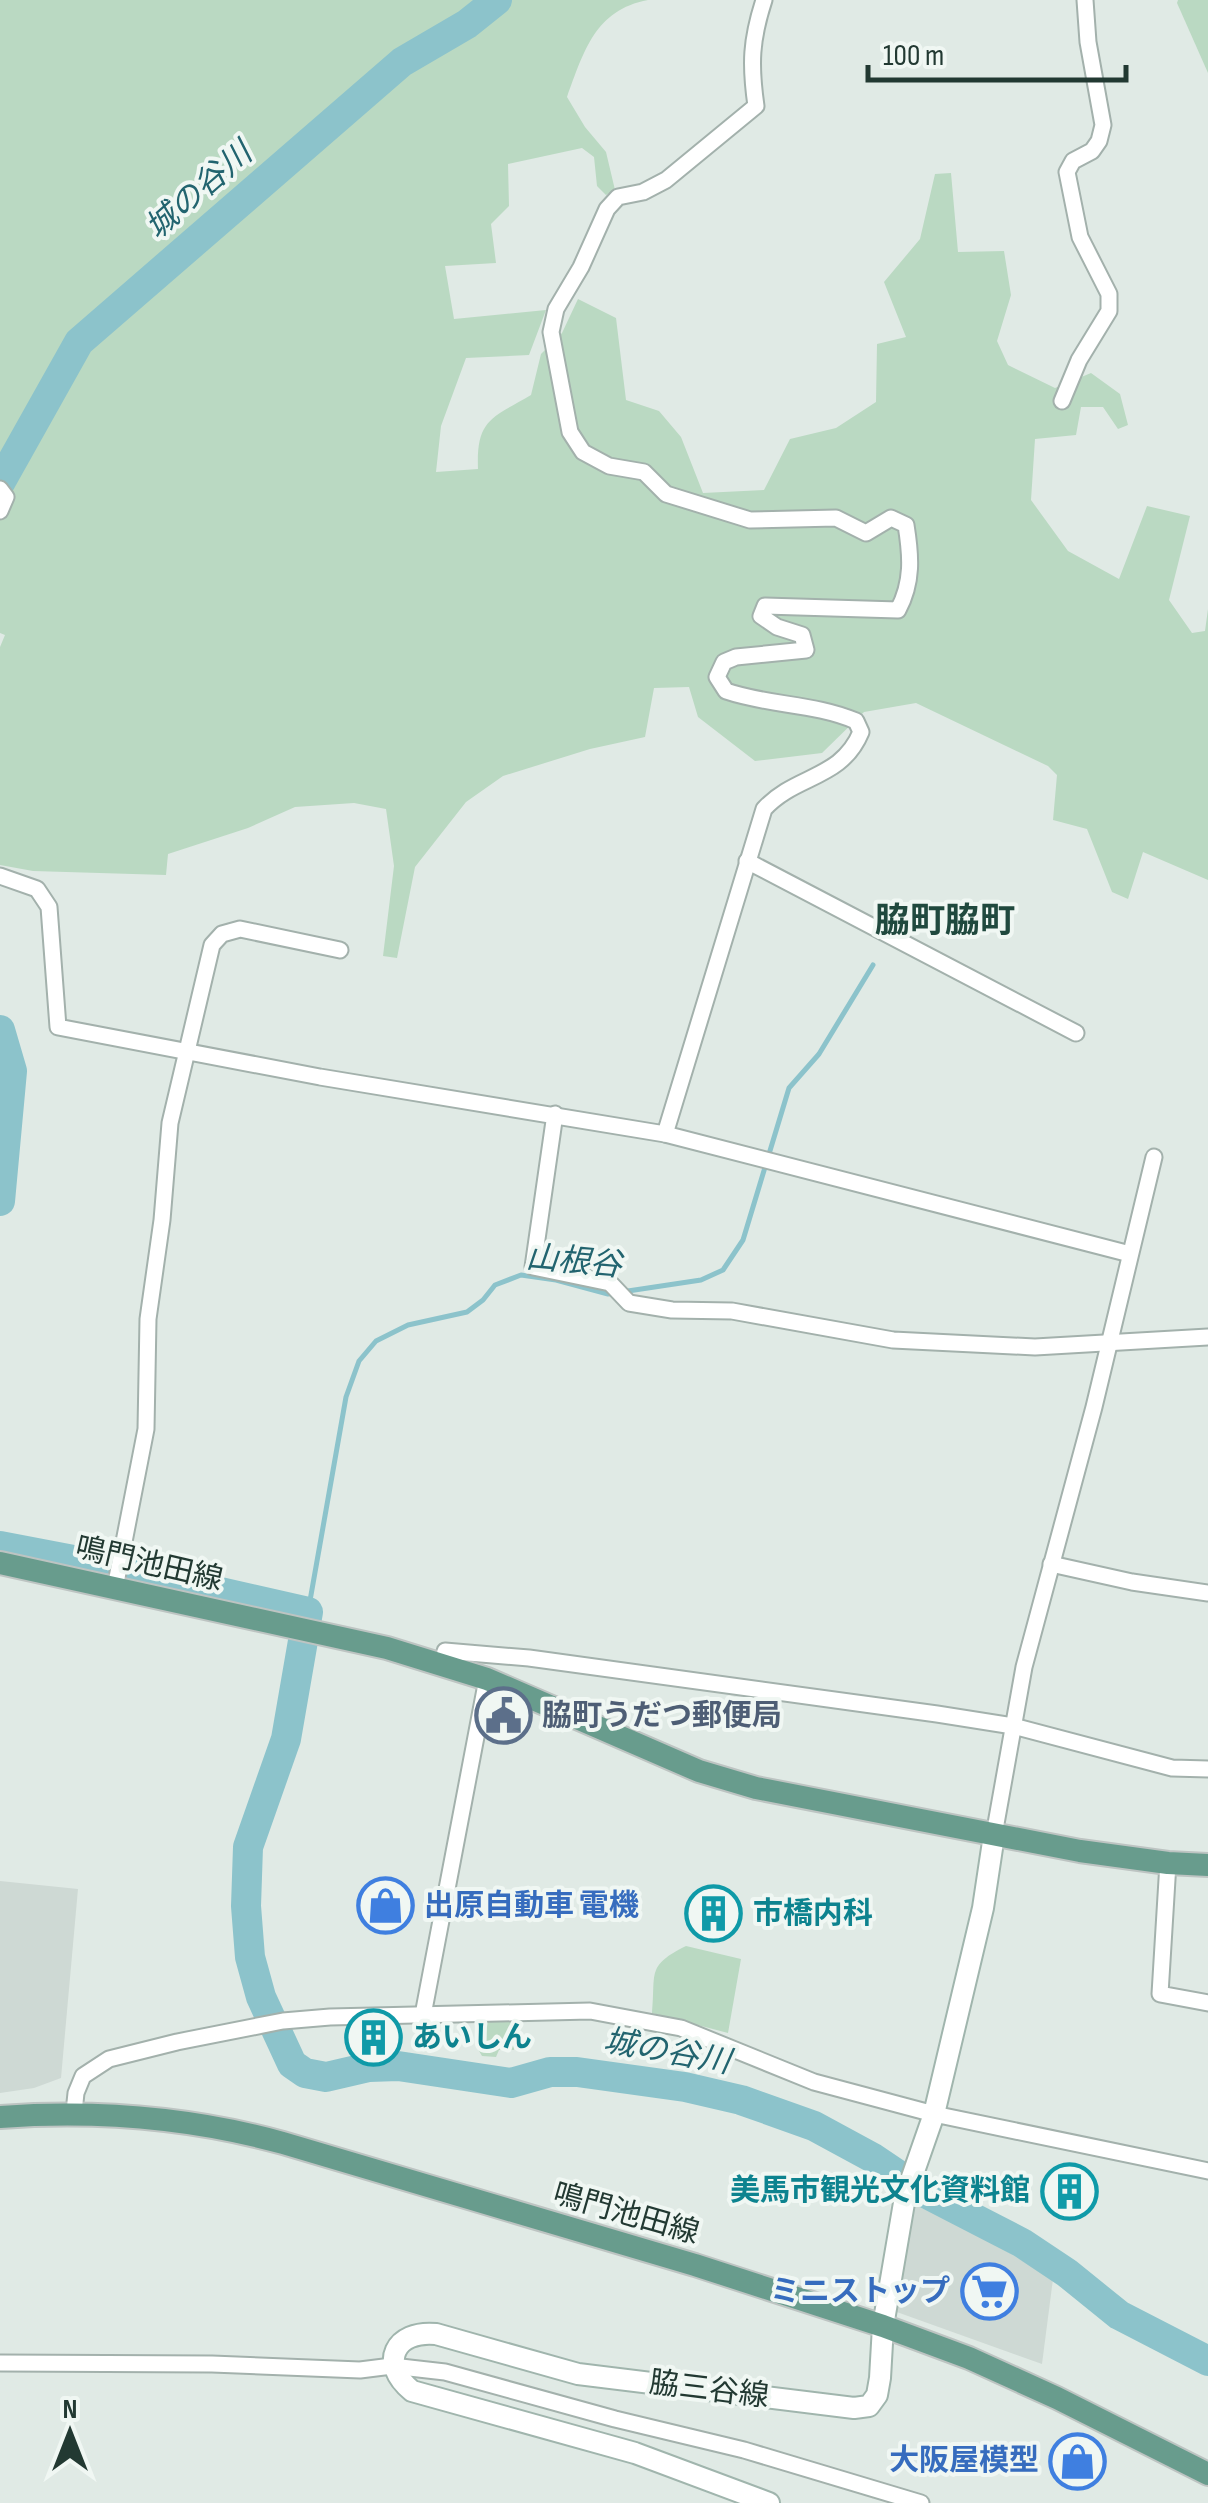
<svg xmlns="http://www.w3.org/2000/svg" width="1208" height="2503" font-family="'Sofia Sans Condensed','Noto Sans JP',sans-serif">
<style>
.built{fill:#ced9d4}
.green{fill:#bad9c2}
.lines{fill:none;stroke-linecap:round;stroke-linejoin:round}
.stream{stroke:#8cc3cb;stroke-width:5}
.river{stroke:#8cc3cb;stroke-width:30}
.street-casing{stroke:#a3b1ac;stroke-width:19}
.secondary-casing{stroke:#a0b5ad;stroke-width:24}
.primary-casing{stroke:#bdc4c2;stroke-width:26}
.street{stroke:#fff;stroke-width:15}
.secondary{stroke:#fff;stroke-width:20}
.primary{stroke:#689c8d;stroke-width:22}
.labels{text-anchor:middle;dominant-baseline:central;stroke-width:8;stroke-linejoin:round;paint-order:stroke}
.street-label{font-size:30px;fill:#223932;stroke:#f0f7f3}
.service-label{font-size:30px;font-weight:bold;fill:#4e5e75;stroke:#f0f7f3;text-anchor:start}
.shop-label{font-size:30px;font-weight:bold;fill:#366cbe;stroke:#f0f7f3;text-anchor:end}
.culture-label{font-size:30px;font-weight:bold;fill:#0d838f;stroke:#f0f7f3;text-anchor:start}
.water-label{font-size:32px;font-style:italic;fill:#22646f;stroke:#f0f7f3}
.quarter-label{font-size:35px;font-weight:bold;fill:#20493e;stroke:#f0f7f3}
</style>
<rect width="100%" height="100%" fill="#e0eae5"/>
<g class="built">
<polygon points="0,1881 78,1889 61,2078 34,2088 0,2093"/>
<polygon points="909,2202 976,2233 1053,2279 1042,2364 894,2311"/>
</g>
<g class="green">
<path d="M0,0h648c-53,10 -64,51 -81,97l18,30 21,25 9,38 -9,5 -9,-9 -3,-29 -12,-9 -74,16 1,42 -18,18 5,39 -51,3 9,53 92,-9 -17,45 -63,3 -25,68 -5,46 42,-3c-2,-50 14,-51 53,-74l10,-41 21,-21 16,-34 38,19 10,82 33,11 22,26 22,56 61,-3 26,-51 46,-11 40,-26 1,-58 29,-7 -22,-55 36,-43 15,-65 16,-1 7,79 46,-1 7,44 -14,46 11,24 47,23 36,-15 29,21 8,31 -10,4 -15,-22h-22l-5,28 -41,4 -4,61 37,51 51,28 28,-73 43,10 -21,84 23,33 13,-2 3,-22v271l-65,-28 -15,47 -16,-7 -25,-63 -34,-9 4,-45 -9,-9 -132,-63 -52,9 -42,41 -67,8 -57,-44 -9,-30 -35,1 -9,49 -55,12 -87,27 -37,26 -51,65 -18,91 -14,-2 11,-90 -8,-57 -32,-6 -59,4 -47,21 -80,26 -2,21 -133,-4 -33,-6v-218l5,-12 -5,-2z"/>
<polygon points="1178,0 1208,0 1208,73 1177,3"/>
<path d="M686,1946l55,13 -13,74 -76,-20c4,-41 -6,-47 34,-67z"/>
<polygon points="482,2019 516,2019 514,2050 499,2050 496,2057 482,2056 478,2049"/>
</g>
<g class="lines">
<polyline class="stream" points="308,1612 346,1397 359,1361 376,1341 408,1325 467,1312 483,1300 495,1285 521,1275 556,1280 608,1294 701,1280 723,1270 743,1240 789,1088 819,1054 873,965"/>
<g class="river">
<polyline points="0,483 79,342 402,62 467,24 497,0"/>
<polyline points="0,1030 12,1071 0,1201"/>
<polyline points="0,1546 110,1567 308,1612 286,1739 248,1847 246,1906 250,1957 261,1997 292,2064 305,2073 326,2077 369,2067 398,2066 511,2083 550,2072 577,2072 685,2087 741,2100 814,2126 873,2158 925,2193 1022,2243 1067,2273 1119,2315 1208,2361"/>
</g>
<defs>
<g id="street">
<polyline points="1062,401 1079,360 1109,311 1109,294 1080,237 1067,172 1073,161 1092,151 1099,141 1103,125 1088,42 1085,0"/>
<polyline points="0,489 6,497 0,511"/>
<polyline points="747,861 1076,1033"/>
<polyline points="0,876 37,889 49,907 58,1027 320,1077 665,1134 1130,1254"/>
<polyline points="555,1114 533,1267 610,1283 629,1303 672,1310 732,1311 893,1340 1035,1347 1208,1337"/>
<path d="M665,1134l99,-325c32,-35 77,-29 97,-77l-5,-11c-42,-18 -86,-15 -130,-30l-9,-14 7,-15 12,-5 70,-7 -4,-15 -25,-8 -16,-11 4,-10 133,4c15,-28 13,-54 8,-85l-15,-7 -25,15 -30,-15 -86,2 -84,-26 -22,-22 -35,-6 -26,-14 -13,-20 -19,-100 5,-23 25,-42 26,-58 11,-12 25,-5 23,-12 90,-74c-6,-42 -5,-66 8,-106"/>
<polyline points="1051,1564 1132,1582 1208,1593"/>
<polyline points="115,1588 146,1429 148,1319 162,1220 170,1123 212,945 222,934 240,929 340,950"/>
<polyline points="443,1665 445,1651 529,1658 937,1714 1013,1726 1172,1768 1208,1769"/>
<polyline points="994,1835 1024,1667 1094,1407 1154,1157"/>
<polyline points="1168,1863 1160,1994 1208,2003"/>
<polyline points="423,2015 487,1679"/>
<polyline points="74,2112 76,2093 83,2076 109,2059 177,2042 283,2021 330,2017 590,2011 681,2028 814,2082 934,2114 1208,2171"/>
<polyline points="0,2363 212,2364 360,2370 392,2366 445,2372 615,2419 744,2450 921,2503"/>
</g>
<path id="secondary" d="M769,2503l-134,-50 -223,-62c-34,-28 -17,-61 24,-57l142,40 276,34 15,-2 8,-11 3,-17 3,-52 22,-129 29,-83 49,-206 11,-73"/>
<g id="primary">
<polyline points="0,1563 387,1648 487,1679 699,1771 756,1788 1080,1851 1168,1863 1208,1865"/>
<path d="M0,2117c97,-7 189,0 283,26l412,122 188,61 86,32 88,40 151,76"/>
</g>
</defs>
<use href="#street" class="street-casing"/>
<use href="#secondary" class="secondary-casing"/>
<use href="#primary" class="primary-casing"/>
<use href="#street" class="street"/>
<use href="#secondary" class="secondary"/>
<use href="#primary" class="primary"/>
</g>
<defs>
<symbol id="civic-ring" viewBox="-11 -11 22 22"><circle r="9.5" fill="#f0f7f3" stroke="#5c6f8a" stroke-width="1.5"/><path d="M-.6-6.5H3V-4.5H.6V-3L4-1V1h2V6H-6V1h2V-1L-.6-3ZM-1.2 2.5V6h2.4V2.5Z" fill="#5c6f8a"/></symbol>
<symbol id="shop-ring" viewBox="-11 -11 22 22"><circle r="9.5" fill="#f0f7f3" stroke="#3f7fe0" stroke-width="1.5"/><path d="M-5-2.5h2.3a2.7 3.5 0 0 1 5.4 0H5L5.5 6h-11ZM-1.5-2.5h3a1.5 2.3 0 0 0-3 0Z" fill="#3f7fe0"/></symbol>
<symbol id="building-ring" viewBox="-11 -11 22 22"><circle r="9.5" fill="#f0f7f3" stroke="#0f9aa8" stroke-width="1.5"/><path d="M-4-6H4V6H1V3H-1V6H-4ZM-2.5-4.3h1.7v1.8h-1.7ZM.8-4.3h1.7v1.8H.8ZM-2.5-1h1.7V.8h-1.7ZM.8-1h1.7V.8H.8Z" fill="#0f9aa8"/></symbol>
<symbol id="supermarket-ring" viewBox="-11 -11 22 22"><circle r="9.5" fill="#f0f7f3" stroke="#3f7fe0" stroke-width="1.5"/><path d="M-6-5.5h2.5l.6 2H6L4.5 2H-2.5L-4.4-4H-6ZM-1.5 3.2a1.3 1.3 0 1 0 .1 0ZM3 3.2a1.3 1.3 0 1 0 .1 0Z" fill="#3f7fe0"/></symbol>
</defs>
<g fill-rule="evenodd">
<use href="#civic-ring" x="472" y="1684" width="63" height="63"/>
<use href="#shop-ring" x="354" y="1874" width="63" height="63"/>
<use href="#building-ring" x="682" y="1882" width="63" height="63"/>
<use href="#building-ring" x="342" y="2006" width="63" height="63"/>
<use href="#building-ring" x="1038" y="2160" width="63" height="63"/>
<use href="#supermarket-ring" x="958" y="2260" width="63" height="63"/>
<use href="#shop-ring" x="1046" y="2430" width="63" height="63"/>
</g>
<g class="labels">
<g class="street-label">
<text transform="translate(149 1564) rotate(13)">鳴門池田線</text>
<text transform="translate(626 2214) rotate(16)">鳴門池田線</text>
<text transform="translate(709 2390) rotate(7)">脇三谷線</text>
</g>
<g class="service-label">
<text x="542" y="1716">脇町うだつ郵便局</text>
</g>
<g class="shop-label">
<text x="424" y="1906" text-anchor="start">出原自動車 電機</text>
<text x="950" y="2292">ミニストップ</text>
<text x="1039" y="2461">大阪屋模型</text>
</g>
<g class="culture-label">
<text x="753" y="1914">市橋内科</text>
<text x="412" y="2038">あいしん</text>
<text x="1030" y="2191" text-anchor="end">美馬市観光文化資料館</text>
</g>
<g class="water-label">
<text transform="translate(199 191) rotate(-41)">城の谷川</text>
<text transform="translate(574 1262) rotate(5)">山根谷</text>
<text transform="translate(667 2052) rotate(10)">城の谷川</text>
</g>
<g class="quarter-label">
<text x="945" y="921">脇町脇町</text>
</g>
</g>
<g transform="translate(70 2433)" stroke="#f0f7f3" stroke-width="8" paint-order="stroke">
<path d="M0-8L18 38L0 25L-18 38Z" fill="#223932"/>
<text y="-15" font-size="28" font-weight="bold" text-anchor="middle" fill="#223932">N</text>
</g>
<path d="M868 65v15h258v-15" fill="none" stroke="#223932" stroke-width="5"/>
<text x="883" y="65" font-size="30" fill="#223932" stroke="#f0f7f3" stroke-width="8" paint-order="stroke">100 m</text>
</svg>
